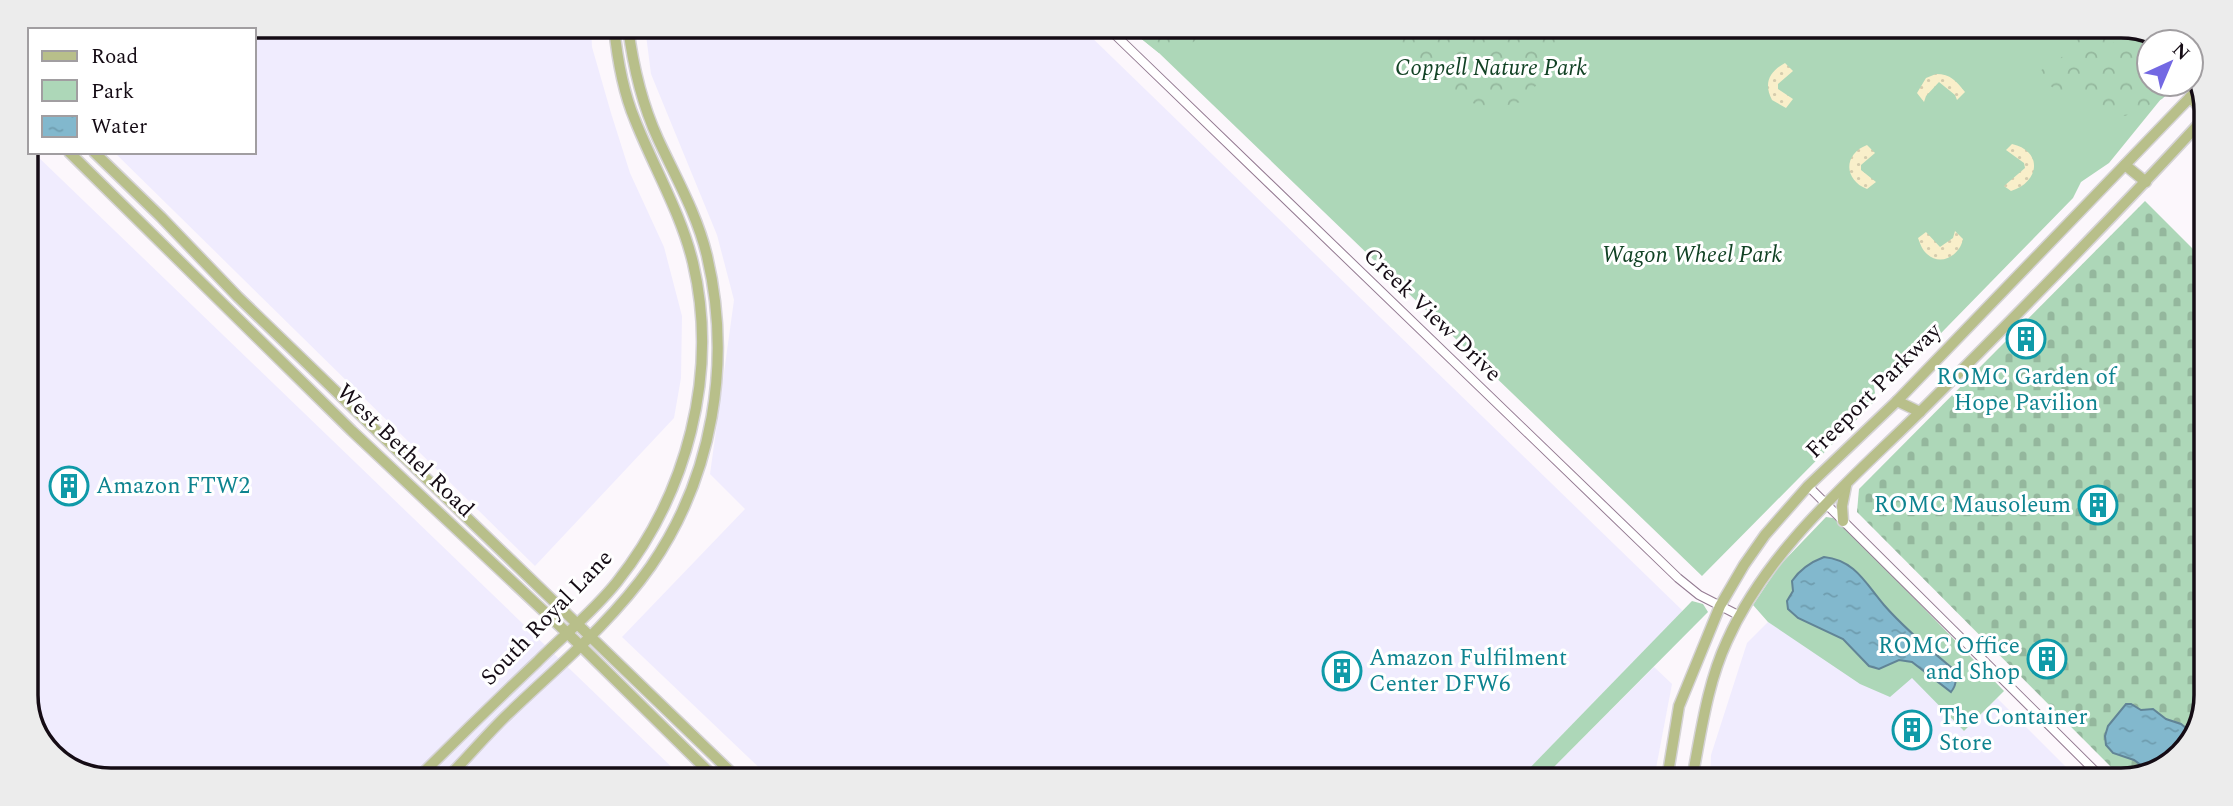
<svg xmlns="http://www.w3.org/2000/svg" width="2233" height="806" font-family="Spectral,serif">
<style>
.industrial{fill:#f0ecfe}
.green{fill:#add7b8}
.forest{fill:url(#forest-crowns)}
.sand{fill:url(#sand-dots)}
.cemetery{fill:url(#cemetery-stones)}
.water{fill:url(#water-ripples);stroke:#618496;stroke-width:2}
.lines{fill:none;stroke-linecap:round;stroke-linejoin:round}
.minor-casing{stroke:#947b92;stroke-width:10}
.major-casing{stroke:#d5d3d5;stroke-width:13}
.minor{stroke:#fff;stroke-width:8}
.major{stroke:#b8bf8a;stroke-width:10}
.labels{text-anchor:middle;dominant-baseline:central;stroke-width:6;stroke-linejoin:round;paint-order:stroke}
.park-label{font-size:23px;font-style:italic;fill:#114224;stroke:#fff}
.street-label{font-size:23px;fill:#150c15;stroke:#fff}
.culture-label{font-size:23px;fill:#0d838f;stroke:#fff;text-anchor:start}
.rim{fill:none;stroke:#150c15;stroke-width:3.5}
</style>
<defs>
<pattern id="forest-crowns" width="20" height="18" patternUnits="userSpaceOnUse" patternTransform="scale(1.75)"><rect width="20" height="18" fill="#add7b8"/><path d="M2 6a3 3 0 1 1 6 0M12 15a3 3 0 1 1 6 0" fill="none" stroke="#94b79d"/></pattern>
<pattern id="sand-dots" width="8" height="8" patternUnits="userSpaceOnUse" patternTransform="scale(1.75)"><rect width="8" height="8" fill="#f9efca"/><path d="M2 2h.1M6 6h.1" fill="none" stroke="#d5ccad" stroke-width="1.8" stroke-linecap="round"/></pattern>
<pattern id="cemetery-stones" width="16" height="16" patternUnits="userSpaceOnUse" patternTransform="scale(1.75)"><rect width="16" height="16" fill="#add7b8"/><path d="M2 7V4a2 2 0 0 1 4 0v3zM10 15v-3a2 2 0 0 1 4 0v3z" fill="#94b79d"/></pattern>
<pattern id="water-ripples" width="26" height="14" patternUnits="userSpaceOnUse" patternTransform="scale(1.75)"><rect width="26" height="14" fill="#82b8cd"/><path d="M2 4q2-2 4 0t4 0M15 11q2-2 4 0t4 0" fill="none" stroke="#6f9daf"/></pattern>
</defs>
<rect width="100%" height="100%" fill="#fcf7fc"/>
<g class="industrial">
<polygon points="111,26 591,27 592,47 611,113 630,173 664,247 682,316 681,378 674,418 535,566 114,152 254,152 254,30 103,30"/>
<polygon points="645,27 1082,28 1683,611 1520,778 769,777 622,637 745,509 710,474 734,300 717,235 651,74"/>
<polygon points="26,146 30,152 33,152 682,777 84,775 44,747 26,701"/>
<polygon points="1768,622 1814,651 1912,677 1964,731 1997,698 2079,780 1710,779 1711,755 1747,643"/>
<polygon points="1654,667 1672,684 1654,779 1543,778"/>
</g>
<g class="green">
<polygon points="1128,28 2149,31 2165,42 2149,42 2149,84 2178,84 2161,99 2109,163 2081,182 2073,198 1906,369 1894,368 1874,386 1876,400 1702,576 1159,53"/>
<polygon points="1826,517 1833,518 1852,534 2004,691 1964,731 1912,678 1890,697 1860,684 1768,622 1753,605 1779,566"/>
<polygon points="1692,601 1703,604 1708,612 1543,778 1520,778"/>
</g>
<g class="forest">
<polygon points="1128,28 1205,29 1205,32 1186,49 1159,53"/>
<polygon points="1384,29 1576,29 1564,44 1542,79 1521,102 1496,108 1472,103 1429,79 1410,57 1398,53 1384,33"/>
<path d="M2078,30l18,1 23,15 19,-8 4,-7h7l16,11h-16v42h29l-16,15 -37,17c-8,-4 -17,-9 -25,-12 -22,-8 -51,-10 -62,-32l20,-12 18,-15 -2,-8z"/>
</g>
<g class="sand">
<path d="M1785,63l8,8 -15,13v5l15,10 -7,9 -14,-8c-9,-17 -2,-29 13,-37z"/>
<path d="M1936,74c15,0 20,7 29,18l-8,8 -2,-5 -16,-13 -13,14 -2,6 -7,-9 9,-15z"/>
<path d="M2012,144c31,7 28,38 -1,47l-7,-5 21,-18 -1,-5 -18,-13z"/>
<path d="M1867,145l8,8 -14,12v5l15,12 -9,7c-23,-9 -24,-35 0,-44z"/>
<path d="M1955,231l8,8c-3,16 -22,28 -36,15 -5,-4 -7,-11 -9,-16l8,-6 14,15 13,-9z"/>
</g>
<polygon class="cemetery" points="2145,201 2205,261 2202,722 2173,762 2123,779 1857,512 1859,489"/>
<g class="water">
<path d="M1824,557c31,3 42,27 60,48 20,23 45,44 68,63 4,10 6,15 -1,24l-39,-30 -13,-2 -20,9 -10,-3 -26,-27 -45,-21 -10,-9 -1,-8 6,-10 -1,-10c8,-12 19,-19 32,-24z"/>
<path d="M2126,704h5l10,6 12,-1 13,10 15,5 5,4 3,10c-7,17 -24,27 -40,33l-15,-11 -21,-7 -7,-8 -1,-9 3,-10z"/>
</g>
<g class="lines">
<defs>
<g id="minor">
<polyline points="1108,28 1678,578 1699,595 1740,616"/>
<polyline points="1808,486 2104,780"/>
</g>
<g id="major">
<polyline points="2190,97 2206,115"/>
<polyline points="26,111 30,114"/>
<polyline points="69,152 352,431 581,646 714,777"/>
<polyline points="94,152 161,217 238,297 736,777"/>
<polyline points="2125,165 2146,182"/>
<polyline points="1897,401 1920,412"/>
<polyline points="1843,521 1842,506 1846,486"/>
<path d="M420,776c39,-39 78,-77 118,-115 26,-26 56,-50 79,-79 70,-88 102,-208 76,-319 -12,-50 -39,-95 -58,-143 -11,-26 -18,-64 -21,-93"/>
<path d="M449,776c20,-20 38,-42 59,-62 49,-47 103,-91 143,-148 62,-90 81,-204 56,-310 -10,-42 -31,-78 -49,-117 -16,-35 -25,-73 -30,-112"/>
<polyline points="1667,779 1679,706 1720,606 1744,565 1765,535 1808,486 1897,401 2200,87"/>
<path d="M1692,779c9,-46 15,-95 35,-138 41,-92 123,-160 193,-229 97,-97 194,-195 286,-296"/>
</g>
</defs>
<use href="#minor" class="minor-casing"/>
<use href="#major" class="major-casing"/>
<use href="#minor" class="minor"/>
<use href="#major" class="major"/>
</g>
<defs>
<symbol id="building-ring" viewBox="-11 -11 22 22"><circle r="9.5" fill="#fff" stroke="#0f9aa8" stroke-width="1.5"/><path d="M-4-6H4V6H1V3H-1V6H-4ZM-2.5-4.3h1.7v1.8h-1.7ZM.8-4.3h1.7v1.8H.8ZM-2.5-1h1.7V.8h-1.7ZM.8-1h1.7V.8H.8Z" fill="#0f9aa8"/></symbol>
</defs>
<g fill-rule="evenodd">
<use href="#building-ring" x="2004" y="317" width="44" height="44"/>
<use href="#building-ring" x="47" y="464" width="44" height="44"/>
<use href="#building-ring" x="2076" y="483" width="44" height="44"/>
<use href="#building-ring" x="2025" y="637" width="44" height="44"/>
<use href="#building-ring" x="1320" y="649" width="44" height="44"/>
<use href="#building-ring" x="1890" y="708" width="44" height="44"/>
</g>
<g class="labels">
<g class="park-label">
<text x="1491" y="68">Coppell Nature Park</text>
<text x="1692" y="255">Wagon Wheel Park</text>
</g>
<g class="street-label">
<text transform="translate(1432 315) rotate(44)">Creek View Drive</text>
<text transform="translate(1874 391) rotate(-45)">Freeport Parkway</text>
<text transform="translate(405 451) rotate(44)">West Bethel Road</text>
<text transform="translate(547 618) rotate(-46)">South Royal Lane</text>
</g>
<g class="culture-label">
<text x="2026" y="377" text-anchor="middle">ROMC Garden of<tspan x="2026" dy="26">Hope Pavilion</tspan></text>
<text x="96" y="486">Amazon FTW2</text>
<text x="2071" y="505" text-anchor="end">ROMC Mausoleum</text>
<text x="2020" y="646" text-anchor="end">ROMC Office<tspan x="2020" dy="26">and Shop</tspan></text>
<text x="1369" y="658">Amazon Fulfilment<tspan x="1369" dy="26">Center DFW6</tspan></text>
<text x="1939" y="717">The Container<tspan x="1939" dy="26">Store</tspan></text>
</g>
</g>
<path d="M0 0H2233V806H0ZM111 38H2121A73 73 0 0 1 2194 111V695A73 73 0 0 1 2121 768H111A73 73 0 0 1 38 695V111A73 73 0 0 1 111 38Z" fill="#ececec" fill-rule="evenodd"/>
<path class="rim" d="M111 38H2121A73 73 0 0 1 2194 111V695A73 73 0 0 1 2121 768H111A73 73 0 0 1 38 695V111A73 73 0 0 1 111 38Z"/>
<rect x="28" y="28" width="228" height="126" fill="#ffffff" stroke="#a19ea1" stroke-width="2"/>
<rect x="42" y="51" width="35" height="10" fill="#b8bf8a" stroke="#a19ea1" stroke-width="2"/>
<text x="91" y="63" font-size="21" fill="#150c15">Road</text>
<rect x="42" y="80" width="35" height="21" fill="#add7b8" stroke="#a19ea1" stroke-width="2"/>
<text x="91" y="98" font-size="21" fill="#150c15">Park</text>
<rect x="42" y="116" width="35" height="21" fill="url(#water-ripples)" stroke="#a19ea1" stroke-width="2"/>
<text x="91" y="133" font-size="21" fill="#150c15">Water</text>
<g transform="translate(2170 63) rotate(44)"><circle r="33" fill="#ffffff" stroke="#a19ea1" stroke-width="2"/>
<path d="M0-5L12 26L0 18L-12 26Z" fill="#7368e3"/>
<text y="-10" font-size="19" font-weight="bold" text-anchor="middle" fill="#150c15">N</text>
</g>
</svg>
